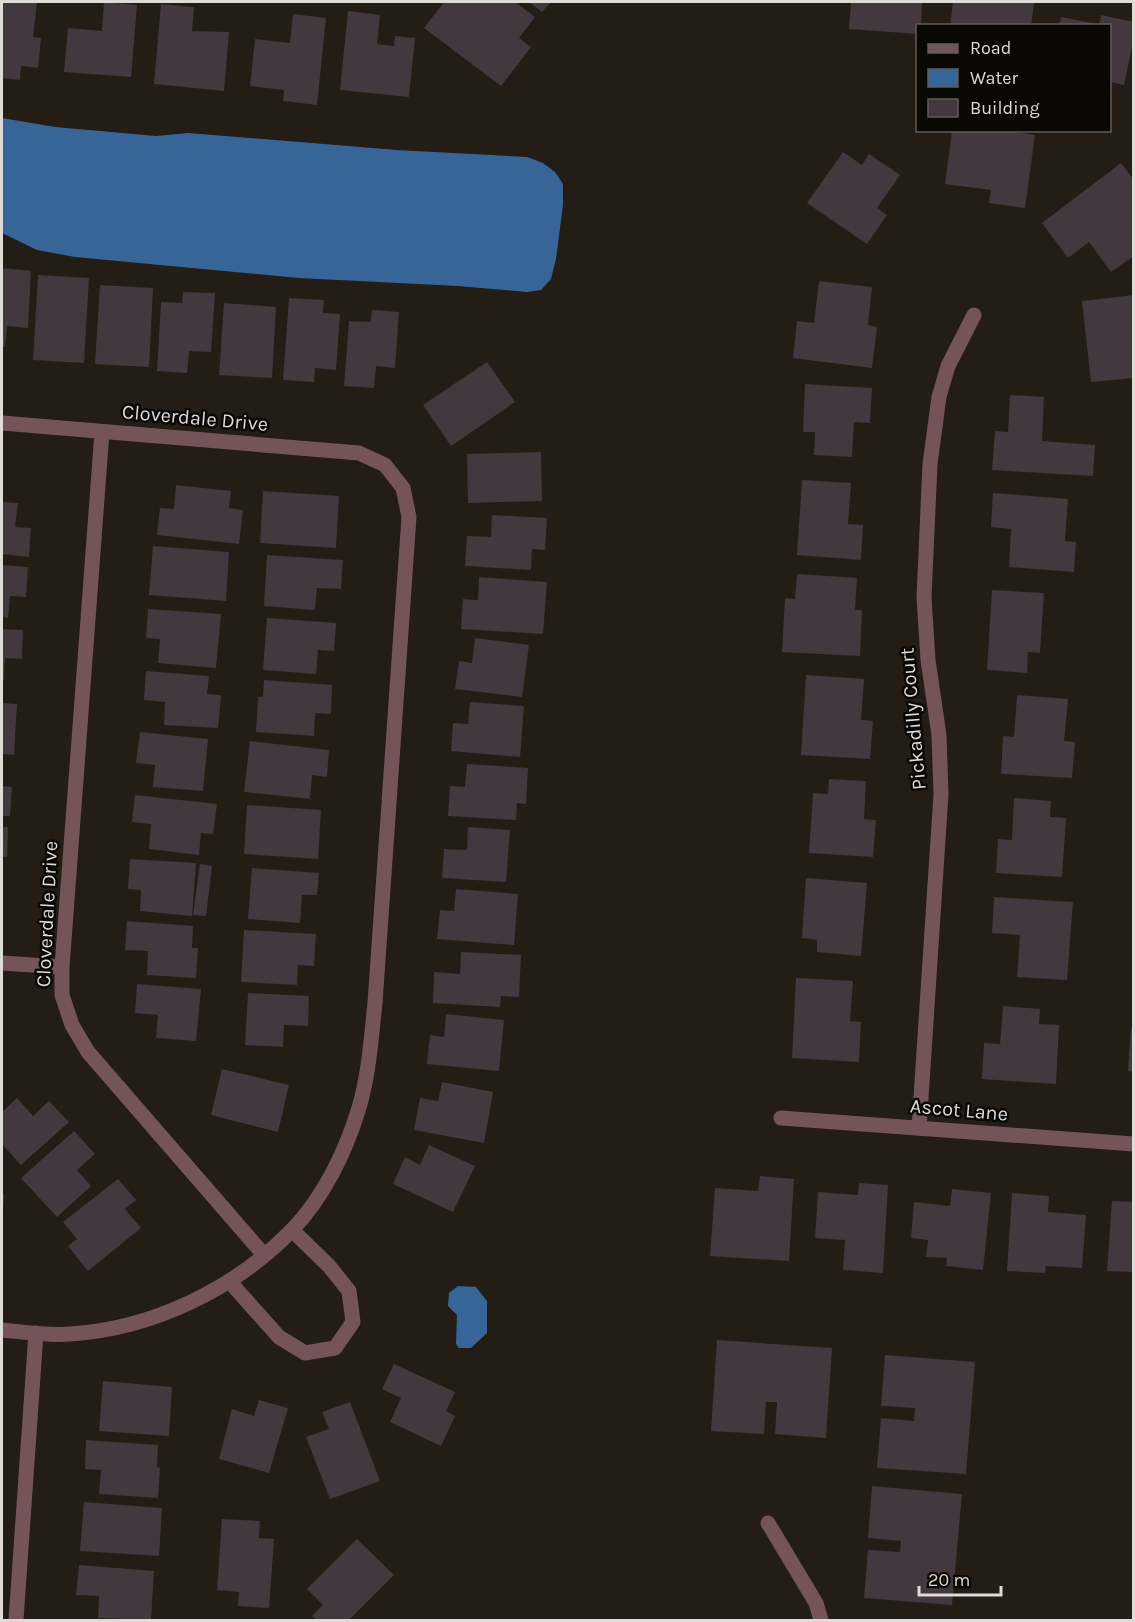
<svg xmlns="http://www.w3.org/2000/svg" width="1135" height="1622" font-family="Karla,sans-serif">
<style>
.water{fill:#376597}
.building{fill:#42383d}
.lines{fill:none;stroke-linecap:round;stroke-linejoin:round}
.minor{stroke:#745457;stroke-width:15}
.labels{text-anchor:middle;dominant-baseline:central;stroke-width:5;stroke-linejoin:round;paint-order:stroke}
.street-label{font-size:20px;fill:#dfdbd6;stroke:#0a0805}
</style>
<rect width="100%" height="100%" fill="#231d15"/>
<g class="water">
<polygon points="2,118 55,127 156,136 188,133 397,150 527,157 543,163 555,172 563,184 563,205 556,259 551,279 541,290 527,292 458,286 299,278 75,257 37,250 2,233"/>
<polygon points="458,1286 476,1287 487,1301 487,1333 471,1348 459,1348 456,1344 457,1315 448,1306 449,1293"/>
</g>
<g class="building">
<polygon points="2,2 37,2 33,37 41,38 38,68 21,66 20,80 2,78"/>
<polygon points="104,2 137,5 131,77 64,72 68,28 102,31"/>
<polygon points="444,2 515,2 535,17 519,38 531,47 501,86 424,28"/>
<polygon points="529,2 551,2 542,12"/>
<polygon points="851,2 922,2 921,26 918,26 918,34 849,29"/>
<polygon points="953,2 1034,2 1031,26 950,26"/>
<polygon points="161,4 194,7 192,31 229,32 224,91 154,84"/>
<polygon points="348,11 380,15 377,44 394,46 395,36 415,38 409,97 340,90"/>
<polygon points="293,14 326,18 317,105 283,101 284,90 250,86 255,39 290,43"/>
<polygon points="1101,15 1134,22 1134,37 1124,85 1110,82 1110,26 1099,26"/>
<polygon points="1061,17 1098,24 1097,26 1059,26"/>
<polygon points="952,130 1000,130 1035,135 1025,208 989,203 991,190 945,184"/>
<polygon points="843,152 862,165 869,154 900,175 877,208 887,215 867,244 807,203"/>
<polygon points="1121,163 1134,180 1134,256 1111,272 1089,242 1068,258 1042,223"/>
<polygon points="2,268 31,271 28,328 7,326 5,347 2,347"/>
<polygon points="38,275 89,278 84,363 33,360"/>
<polygon points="819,281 872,287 868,325 877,327 872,368 793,358 797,321 814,323"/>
<polygon points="100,285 153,288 149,367 95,364"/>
<polygon points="183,292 215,293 211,352 189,351 187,373 157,371 161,302 182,303"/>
<polygon points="1134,295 1134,378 1091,382 1082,301"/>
<polygon points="289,298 324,300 323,313 340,314 336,370 315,368 314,382 283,380"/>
<polygon points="224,303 276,307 272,378 219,375"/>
<polygon points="372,310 399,312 395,368 376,366 374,388 344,386 349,321 371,322"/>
<polygon points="487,362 515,402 451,446 423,405"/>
<polygon points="805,384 872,388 870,423 854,422 852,457 814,455 815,432 803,432"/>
<polygon points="1010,395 1044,397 1042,441 1095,445 1093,476 992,470 995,431 1008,432"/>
<polygon points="541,452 542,501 468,503 467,454"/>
<polygon points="802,480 851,483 848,524 863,525 861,560 797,555"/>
<polygon points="176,485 231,491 229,508 243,510 239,544 157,535 160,508 174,509"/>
<polygon points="263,491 339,496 336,548 260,543"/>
<polygon points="993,493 1068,499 1065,541 1076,542 1074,572 1009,567 1011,529 991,527"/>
<polygon points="2,502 18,503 15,527 31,528 29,557 2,554"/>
<polygon points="492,515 547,518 545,550 532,549 531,570 465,566 467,536 491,537"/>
<polygon points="153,546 229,552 226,601 149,595"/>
<polygon points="267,555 343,560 341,589 317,588 315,610 264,606"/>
<polygon points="2,565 28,567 26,597 10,596 8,618 2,617"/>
<polygon points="797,574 857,578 855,610 862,610 860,656 782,652 785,598 795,599"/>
<polygon points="479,577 547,582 543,634 461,629 463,599 478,600"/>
<polygon points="992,590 1044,593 1040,653 1028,652 1027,673 987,670"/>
<polygon points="148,609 221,614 216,668 158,663 160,639 146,638"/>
<polygon points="267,618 336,623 334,651 318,650 316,674 263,670"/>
<polygon points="2,629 23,630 22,659 5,658 4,680 2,680"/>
<polygon points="475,638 529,645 522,697 455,689 459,661 472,663"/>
<polygon points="146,671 209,676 207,694 221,695 218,728 164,725 165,702 144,700"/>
<polygon points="806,675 864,679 861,720 873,721 870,759 801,755"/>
<polygon points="264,680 332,685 331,714 315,713 314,736 256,732 258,697 263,697"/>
<polygon points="1017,695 1068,699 1064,741 1075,742 1072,778 1001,774 1003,736 1014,737"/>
<polygon points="470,702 524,706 520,757 451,751 453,723 468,724"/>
<polygon points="2,703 17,704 14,755 2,754"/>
<polygon points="140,732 208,739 203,791 153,787 155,765 136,763"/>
<polygon points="250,741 329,750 327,777 312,775 310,799 244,792"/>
<polygon points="467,764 528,768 526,804 517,803 516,820 448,816 450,786 465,787"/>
<polygon points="829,779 866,781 864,819 876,820 873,857 809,853 813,793 828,794"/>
<polygon points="2,786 12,787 10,816 2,816"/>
<polygon points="135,795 217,804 213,834 201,833 199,855 149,849 151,824 132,822"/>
<polygon points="1014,798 1051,801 1050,817 1066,818 1062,877 996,873 998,839 1012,840"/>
<polygon points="247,805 321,810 318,859 244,854"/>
<polygon points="2,827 8,827 7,857 2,857"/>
<polygon points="468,827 510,830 506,882 442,878 444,849 467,850"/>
<polygon points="130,859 196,863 192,916 140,911 141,890 128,889"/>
<polygon points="200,864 212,866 206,916 193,915"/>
<polygon points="252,868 319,873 317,895 302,895 300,923 248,919"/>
<polygon points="806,878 867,883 861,956 817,952 817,940 802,938"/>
<polygon points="456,889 518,894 514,945 437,939 440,910 454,911"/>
<polygon points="994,897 1073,902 1067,980 1017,977 1020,935 992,933"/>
<polygon points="127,921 193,926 192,948 198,948 196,978 147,975 148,951 125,950"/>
<polygon points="244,930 316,934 314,966 298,965 297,985 241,982"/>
<polygon points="461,952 521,955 519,997 501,996 500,1007 433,1003 434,972 460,974"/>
<polygon points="796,978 853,981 850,1021 861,1022 859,1062 792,1058"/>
<polygon points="137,984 201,989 196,1041 156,1038 158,1015 135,1013"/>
<polygon points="248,993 309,996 308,1026 284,1025 283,1047 245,1045"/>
<polygon points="1003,1006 1040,1009 1039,1024 1059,1025 1056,1084 982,1079 984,1043 1000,1044"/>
<polygon points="446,1014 504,1020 499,1071 427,1064 430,1035 444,1037"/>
<polygon points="1131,1028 1134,1029 1134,1072 1128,1071"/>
<polygon points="222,1069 289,1085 278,1132 211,1115"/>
<polygon points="442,1082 493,1092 484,1143 414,1130 420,1098 438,1101"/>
<polygon points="17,1098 33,1116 49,1101 69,1122 21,1165 2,1144 2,1112"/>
<polygon points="74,1131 95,1154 77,1170 91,1186 57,1217 21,1178"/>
<polygon points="429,1145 475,1166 453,1212 393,1184 405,1157 420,1165"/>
<polygon points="760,1176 794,1179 789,1261 710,1256 715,1188 758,1191"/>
<polygon points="118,1179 136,1200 125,1209 141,1228 88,1271 68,1246 77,1239 63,1222"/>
<polygon points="859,1183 888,1185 883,1273 843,1270 845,1240 815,1238 818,1192 858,1195"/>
<polygon points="952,1189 991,1193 983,1270 946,1266 947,1258 926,1257 928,1240 911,1238 914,1202 950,1206"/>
<polygon points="1012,1193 1049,1196 1048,1212 1086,1215 1082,1268 1046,1266 1045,1273 1007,1271"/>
<polygon points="2,1194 4,1195 3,1213 2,1213"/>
<polygon points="1112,1201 1134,1202 1134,1272 1107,1271"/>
<polygon points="717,1340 832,1348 826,1438 775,1434 777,1402 766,1402 764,1434 711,1431"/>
<polygon points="885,1355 975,1362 966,1474 877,1468 881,1418 914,1421 915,1408 881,1406"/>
<polygon points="394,1364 455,1392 446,1411 455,1416 441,1446 390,1422 401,1398 382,1389"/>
<polygon points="103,1381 172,1387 169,1436 99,1431"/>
<polygon points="259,1400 288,1408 269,1473 219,1459 232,1409 254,1416"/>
<polygon points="350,1402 380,1481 330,1499 306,1437 329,1429 322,1412"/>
<polygon points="86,1440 158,1445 157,1467 160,1468 158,1498 99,1494 101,1470 85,1469"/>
<polygon points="872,1486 962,1494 952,1605 864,1598 868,1550 900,1552 901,1541 868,1538"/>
<polygon points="84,1502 162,1508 159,1556 80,1551"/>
<polygon points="222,1519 260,1521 259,1538 274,1539 269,1608 238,1606 239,1592 217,1590"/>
<polygon points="357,1539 394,1575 349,1620 317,1620 312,1616 323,1605 307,1589"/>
<polygon points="79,1565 154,1571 151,1620 98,1618 99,1596 76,1595"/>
</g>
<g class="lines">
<g class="minor">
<path d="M2,423l357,30 26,12 18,23 6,29 -34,486c-4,36 -6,73 -17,108 -13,42 -35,87 -66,119 -57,59 -140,99 -222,104 -23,2 -46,-2 -68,-4"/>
<polyline points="102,432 62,967 62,995 72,1025 88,1052 264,1255"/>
<polyline points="2,963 62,967"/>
<polyline points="781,1118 1134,1144"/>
<polyline points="919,1128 941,794 939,735 928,660 924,597 930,464 939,397 948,366 974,315"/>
<polyline points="229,1281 279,1337 305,1353 335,1348 353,1322 349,1291 329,1266 292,1230"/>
<polyline points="768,1523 816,1603 821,1620"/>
<polyline points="16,1620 36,1333"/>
</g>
</g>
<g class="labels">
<g class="street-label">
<text transform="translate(195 418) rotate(5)">Cloverdale Drive</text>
<text transform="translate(913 719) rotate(-95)">Pickadilly Court</text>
<text transform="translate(47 914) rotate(-87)">Cloverdale Drive</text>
<text transform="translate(959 1110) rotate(5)">Ascot Lane</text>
</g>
</g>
<rect width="1135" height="1622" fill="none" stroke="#dfdbd6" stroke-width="6"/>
<rect x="916" y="24" width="195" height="108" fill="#0a0805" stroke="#5f5c59" stroke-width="1.5"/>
<rect x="928" y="44" width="30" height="9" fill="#745457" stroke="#5f5c59" stroke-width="1.5"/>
<text x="970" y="54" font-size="18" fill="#dfdbd6">Road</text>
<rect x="928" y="69" width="30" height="18" fill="#376597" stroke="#5f5c59" stroke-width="1.5"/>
<text x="970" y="84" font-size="18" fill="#dfdbd6">Water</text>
<rect x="928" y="99" width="30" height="18" fill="#42383d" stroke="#5f5c59" stroke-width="1.5"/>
<text x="970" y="114" font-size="18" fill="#dfdbd6">Building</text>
<path d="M919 1586v9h82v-9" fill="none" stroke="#dfdbd6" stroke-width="3"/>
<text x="928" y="1586" font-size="18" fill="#dfdbd6" stroke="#0a0805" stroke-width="4.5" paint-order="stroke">20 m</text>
</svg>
